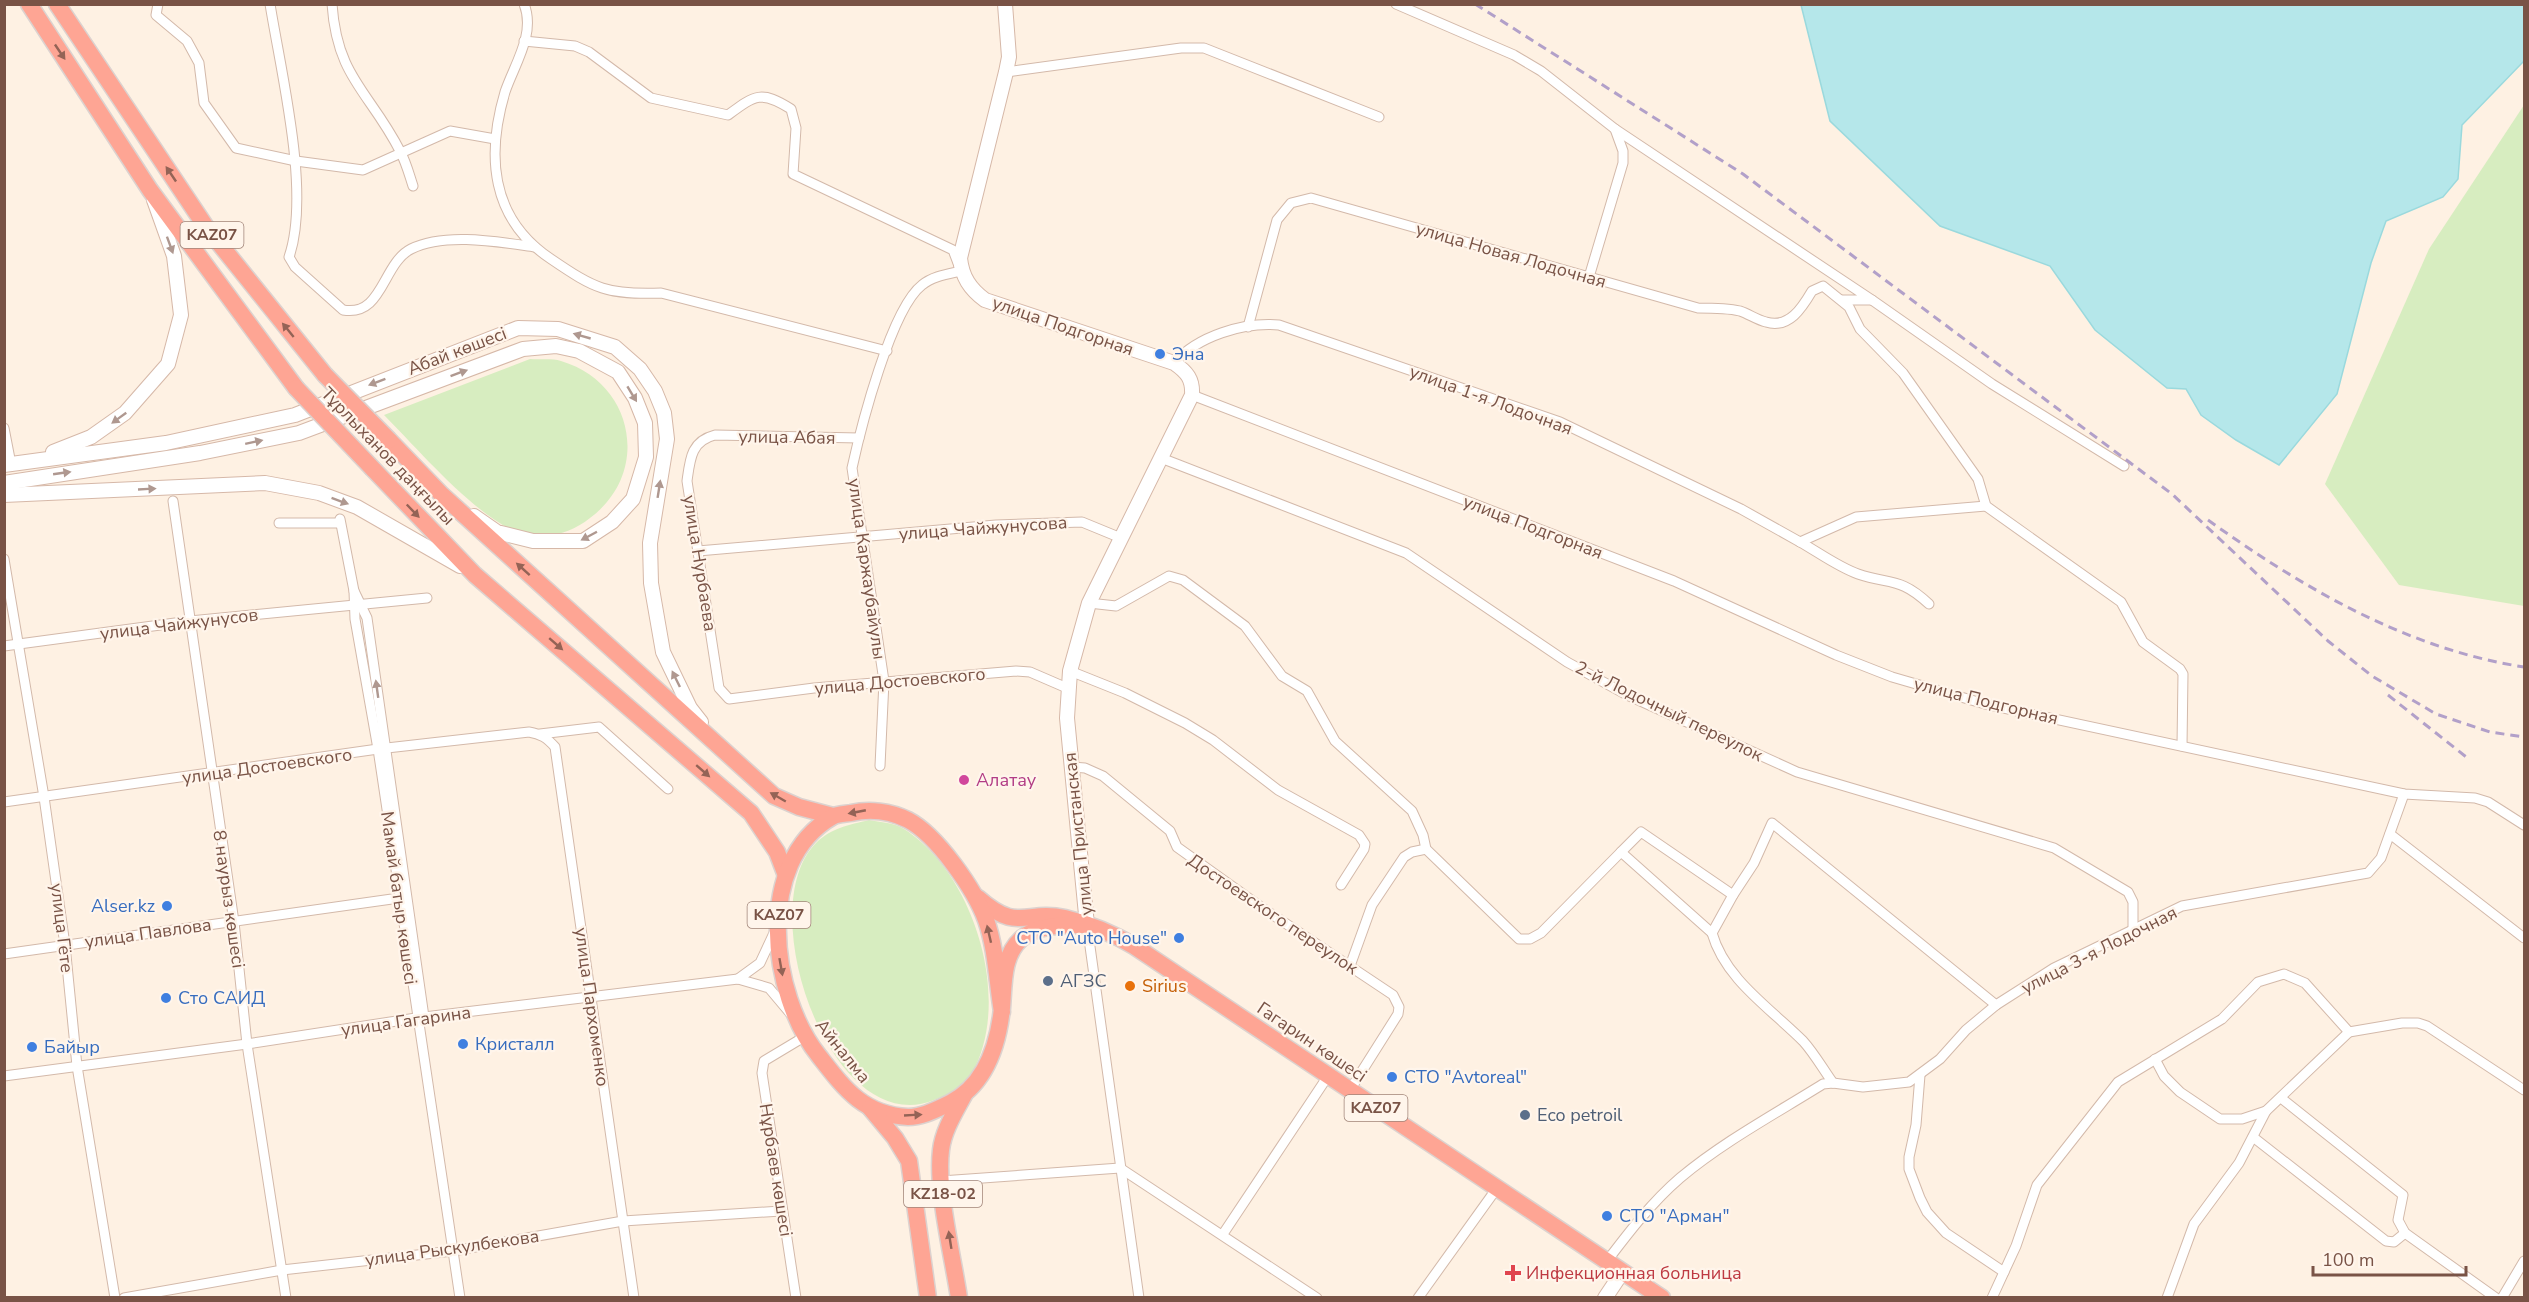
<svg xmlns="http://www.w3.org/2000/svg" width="2529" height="1302" font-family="'Nunito Sans',sans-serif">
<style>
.green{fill:#d7edc0}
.water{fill:#b5e7ea;stroke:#9ad9dd;stroke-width:1.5}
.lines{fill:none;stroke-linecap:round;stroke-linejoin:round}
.street-casing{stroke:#d3b9aa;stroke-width:11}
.secondary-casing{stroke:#d6b8a8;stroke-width:16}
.highway-casing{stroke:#dcd2cf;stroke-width:19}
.street{stroke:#fff;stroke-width:9}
.secondary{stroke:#fff;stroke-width:14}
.highway{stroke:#fea594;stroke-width:16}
.rail{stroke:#b2a0c9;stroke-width:3;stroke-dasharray:9 6;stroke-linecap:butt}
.highway-bridge-casing{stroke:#dcd2cf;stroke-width:19;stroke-linecap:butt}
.highway-bridge{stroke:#fea594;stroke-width:16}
.oneway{fill:#946356}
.oneway2{fill:#af9890}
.shop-dot{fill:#3f7fe0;stroke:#fff5eb;stroke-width:2}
.hotel-dot{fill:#d1479c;stroke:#fff5eb;stroke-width:2}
.service-dot{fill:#5c6f8a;stroke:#fff5eb;stroke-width:2}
.food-dot{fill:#e8710a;stroke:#fff5eb;stroke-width:2}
.health-dot{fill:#e0444e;stroke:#fff5eb;stroke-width:2}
.labels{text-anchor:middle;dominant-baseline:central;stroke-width:4.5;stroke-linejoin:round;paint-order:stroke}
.shield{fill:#fff5eb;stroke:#a18478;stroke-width:1.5}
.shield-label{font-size:16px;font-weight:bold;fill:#795346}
.street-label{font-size:18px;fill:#795346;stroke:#fff5eb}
.shop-label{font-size:18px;fill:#366cbe;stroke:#fff5eb;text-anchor:start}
.hotel-label{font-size:18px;fill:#b23c85;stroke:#fff5eb;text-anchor:start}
.service-label{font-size:18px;fill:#4e5e75;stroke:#fff5eb;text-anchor:start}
.food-label{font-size:18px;fill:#c56008;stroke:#fff5eb;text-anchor:start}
.health-label{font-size:18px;fill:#be3a42;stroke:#fff5eb;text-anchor:start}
</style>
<rect width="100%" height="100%" fill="#fef1e3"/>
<g class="green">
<polygon points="2524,105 2524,606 2399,585 2325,484 2429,249"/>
<path d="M530,359c9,1 22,-1 31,2 74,22 90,112 29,157 -15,12 -31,18 -51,17 -7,-1 -16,0 -22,-3 -43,-17 -99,-83 -133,-117z"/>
<path d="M869,820c11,2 26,3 35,9 70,44 110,172 67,246 -8,13 -23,20 -37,25 -102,42 -184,-191 -118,-257 15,-15 33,-18 53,-23z"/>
</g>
<polygon class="water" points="1801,5 2524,5 2524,61 2462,125 2458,179 2443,197 2386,221 2371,263 2337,394 2279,465 2236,440 2201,415 2186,389 2167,388 2095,330 2050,266 1940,226 1830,121"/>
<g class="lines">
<defs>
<g id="street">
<polyline points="158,4 156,15 187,41 199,63 204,103 236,148 296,161 363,170 450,131 495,139"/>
<path d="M270,4c11,69 41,189 19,253l6,10 48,43c40,7 39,-46 68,-61 34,-17 88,-7 124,-2"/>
<path d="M332,4c5,74 38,88 68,147 6,11 9,23 13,35"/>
<path d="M524,4c12,30 -10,61 -19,88 -19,64 -14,127 46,167 44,30 56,36 110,34l226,58"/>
<polyline points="1396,4 1514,55 1541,71 1615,129 1623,151 1623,163 1589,277"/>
<path d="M524,41l51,5 14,6 62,46 77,17c27,-20 33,-25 63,-6l5,19 -3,46 160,76 8,21c-13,3 -28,5 -39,14 -31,24 -61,142 -70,183l32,213 -4,85"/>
<polyline points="1006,72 1181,48 1204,48 1379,117"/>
<polyline points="1615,129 1872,300 1842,300"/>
<polyline points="1872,300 1992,384 2124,466"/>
<path d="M1248,327l29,-107 14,-17 20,-5 387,110c14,0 29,0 42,3 9,3 17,9 26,11 23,7 36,-14 46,-31l11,-5 26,21 11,22 43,44 75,106 8,27 135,96 22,40 37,27 3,5 -1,72"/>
<path d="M1174,363c24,-27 69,-41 105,-38l281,97 181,87 59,33 56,-25 130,-11"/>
<polyline points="1192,395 1674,581 1836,655 1892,677 1985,704 2404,794 2475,798 2488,802 2524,825"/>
<polyline points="4,428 11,464"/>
<path d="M859,438l-144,-3c-24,6 -25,24 -28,46l32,207 10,11 85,-11 202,-17 14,1 37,16"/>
<polyline points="1161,458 1406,553 1567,662 1627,695 1797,772 2054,848 2128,892 2133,902 2133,930"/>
<polyline points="173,501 234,922 247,1044 286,1298"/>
<polyline points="340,519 354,591 355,619 378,749 460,1298"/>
<polyline points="279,523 340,523"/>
<path d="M1800,542c18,10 38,25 58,32 33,11 42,3 71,30"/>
<polyline points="698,551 996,525 1082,522 1121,538"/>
<polyline points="4,559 44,797 65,945 77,1066 115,1298"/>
<polyline points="354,591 367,618 424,1017"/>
<polyline points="1089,603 1116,606 1169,576 1183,580 1245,626 1282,676 1307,691 1335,741 1412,811 1423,835 1426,849 1519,939 1530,939 1541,933 1621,852 1712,933"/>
<polyline points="4,646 190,621 427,598"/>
<polyline points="1070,671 1125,693 1185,723 1213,740 1278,790 1359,835 1365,844 1364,849 1341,885"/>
<polyline points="540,734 599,727 668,789"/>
<polyline points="1072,767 1085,768 1103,776 1170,831 1177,847 1261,907 1393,995 1399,1007 1398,1014 1350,1090"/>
<path d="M4,802l374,-53 151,-17c12,2 18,6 26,15l79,551"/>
<polyline points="2390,834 2524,938"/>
<polyline points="1621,852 1641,832 1733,895 1754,863 1772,823 1996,1005"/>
<path d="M1733,895l-21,38c13,46 58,75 91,108 11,12 20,28 30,42"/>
<polyline points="1087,925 1139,1298"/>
<polyline points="4,954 399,898"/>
<polyline points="1350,966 1372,905 1404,857 1412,852 1426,849"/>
<polyline points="738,979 760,963 774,933"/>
<polyline points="2155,1059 2164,1076 2180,1092 2220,1119 2242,1119 2266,1111"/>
<polyline points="1920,1075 1916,1125 1909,1157 1909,1169 1920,1198 1927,1212 1946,1233 2004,1272"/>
<polyline points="4,1076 247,1044 416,1018 738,979 769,988 790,1013"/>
<polyline points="2281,1098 2403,1195 2398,1220 2405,1233 2496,1298"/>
<polyline points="2253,1137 2386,1241 2394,1242 2405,1233"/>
<polyline points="941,1181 1120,1168 1317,1298"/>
<polyline points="1223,1234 1328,1076"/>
<path d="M1607,1261c22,-29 45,-59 73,-83 43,-36 95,-64 143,-94l10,-1 30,4 46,-5 31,-23 26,-29 30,-25 58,-37 128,-62 186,-33 13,-15 23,-64"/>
<polyline points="124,1298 282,1270 453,1251 623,1221 781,1211"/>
<polyline points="796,1298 762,1073 764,1061 804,1037"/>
<polyline points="1418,1298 1497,1188"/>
<polyline points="1992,1298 2016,1246 2037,1185 2118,1082 2222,1019 2258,982 2284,974 2305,983 2349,1032 2402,1023 2418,1023 2427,1026 2524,1090"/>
<polyline points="2167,1298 2194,1224 2239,1163 2266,1111 2349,1032"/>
<polyline points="2502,1298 2524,1261"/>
</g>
<g id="secondary">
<path d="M1005,4l4,53 -3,15 -46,186c2,19 10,31 25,42l189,63c13,9 19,16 18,32l-103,208 -19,68 -3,47 20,207"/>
<polyline points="53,452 91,437 125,413 168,364 181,315 174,256 154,200"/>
<polyline points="4,465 166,443 295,415 518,328 558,329 615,347 640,369 655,391 664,413 667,439 650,543 651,583 663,652 690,708 701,722"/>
<polyline points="4,483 200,453 299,433 523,349 556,346 579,351 618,372 635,398 645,423 646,457 633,499 612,522 583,541 533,541 497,532 474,516"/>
<polyline points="4,495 265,483 319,493 357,507 460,566"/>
<polyline points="1605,1298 1623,1271"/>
</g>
<g id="highway">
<polyline points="29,4 150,190 296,388"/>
<polyline points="57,4 206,227 325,375"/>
<polyline points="389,440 442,495 774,796 799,807 833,816"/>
<polyline points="373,469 475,575 751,813 777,852 785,873"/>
<path d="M978,898c41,36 47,11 87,20 25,6 47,15 69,28l528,352"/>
<path d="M1002,1012c-5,-30 -6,-64 -16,-92 -11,-30 -49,-85 -78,-100 -18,-9 -39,-11 -57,-7 -6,1 -14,1 -19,4 -78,45 -62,178 -13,239 25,32 44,59 89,61 15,0 29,-8 42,-14 35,-18 48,-57 52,-95 2,-23 0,-52 19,-69 17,-15 45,-14 66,-14"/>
<polyline points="870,1108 895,1138 909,1161 928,1298"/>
<path d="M959,1298c-6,-41 -23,-108 -18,-148 2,-19 14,-38 23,-55"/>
</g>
</defs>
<use href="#street" class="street-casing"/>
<use href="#secondary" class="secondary-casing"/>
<use href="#highway" class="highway-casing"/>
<use href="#street" class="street"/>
<use href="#secondary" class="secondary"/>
<use href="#highway" class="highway"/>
<g class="rail">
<polyline points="1475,4 1743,174 2172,494 2328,641 2372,676 2436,714 2490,732 2524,737"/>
<path d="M2208,520c95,68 199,129 316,147"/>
<polyline points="2388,695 2470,760"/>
</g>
<defs>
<g id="highway-bridge">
<polyline points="325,375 389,440"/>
<polyline points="296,388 373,469"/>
</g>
</defs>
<use href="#highway-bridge" class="highway-bridge-casing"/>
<use href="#highway-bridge" class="highway-bridge"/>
</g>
<defs><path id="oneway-solid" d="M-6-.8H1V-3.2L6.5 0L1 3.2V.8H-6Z" transform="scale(1.5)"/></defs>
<g class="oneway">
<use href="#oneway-solid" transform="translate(60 52) rotate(56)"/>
<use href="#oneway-solid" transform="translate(171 174) rotate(-124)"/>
<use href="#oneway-solid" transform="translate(288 330) rotate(-129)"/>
<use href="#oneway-solid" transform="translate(413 511) rotate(46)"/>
<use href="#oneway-solid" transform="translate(523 569) rotate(-138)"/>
<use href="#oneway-solid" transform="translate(556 644) rotate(41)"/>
<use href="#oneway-solid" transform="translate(703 771) rotate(41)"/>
<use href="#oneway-solid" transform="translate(778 797) rotate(-150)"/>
<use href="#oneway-solid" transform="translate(857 812) rotate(169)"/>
<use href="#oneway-solid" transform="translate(989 934) rotate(-103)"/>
<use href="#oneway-solid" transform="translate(781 967) rotate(80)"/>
<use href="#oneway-solid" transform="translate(913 1115) rotate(-3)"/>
<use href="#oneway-solid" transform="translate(950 1240) rotate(-99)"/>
</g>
<g class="oneway2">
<use href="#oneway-solid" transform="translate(170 245) rotate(70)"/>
<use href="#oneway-solid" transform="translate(582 336) rotate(-164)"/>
<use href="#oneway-solid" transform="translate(459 373) rotate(-20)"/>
<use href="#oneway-solid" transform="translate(377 382) rotate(159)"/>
<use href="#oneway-solid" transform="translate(632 394) rotate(59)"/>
<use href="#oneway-solid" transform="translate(119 418) rotate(144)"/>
<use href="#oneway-solid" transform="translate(254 442) rotate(-12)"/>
<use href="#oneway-solid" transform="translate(62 473) rotate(-8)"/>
<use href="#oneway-solid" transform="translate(147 489) rotate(-3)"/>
<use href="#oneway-solid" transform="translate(659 489) rotate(-81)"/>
<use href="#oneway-solid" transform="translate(340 501) rotate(20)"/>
<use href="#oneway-solid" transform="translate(589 536) rotate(152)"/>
<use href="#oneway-solid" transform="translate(676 679) rotate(-116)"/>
<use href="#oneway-solid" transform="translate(377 689) rotate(-98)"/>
</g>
<g class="shop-dot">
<circle cx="1160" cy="354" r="6"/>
<circle cx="167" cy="906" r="6"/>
<circle cx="1179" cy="938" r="6"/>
<circle cx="166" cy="998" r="6"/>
<circle cx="463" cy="1044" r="6"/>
<circle cx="32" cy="1047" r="6"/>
<circle cx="1392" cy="1077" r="6"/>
<circle cx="1607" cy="1216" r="6"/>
</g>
<circle class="hotel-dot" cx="964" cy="780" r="6"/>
<g class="service-dot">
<circle cx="1048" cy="981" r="6"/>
<circle cx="1525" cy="1115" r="6"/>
</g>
<circle class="food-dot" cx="1130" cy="986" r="6"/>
<path class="health-dot" d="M1510 1264h6v6h6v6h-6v6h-6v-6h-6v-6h6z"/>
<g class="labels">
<g class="shield">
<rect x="180.5" y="222" width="63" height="26" rx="4.5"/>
<rect x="747.5" y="902" width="63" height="26" rx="4.5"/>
<rect x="1344.5" y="1095" width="63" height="26" rx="4.5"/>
<rect x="904" y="1181" width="78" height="26" rx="4.5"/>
</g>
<g class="shield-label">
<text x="212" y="235">KAZ07</text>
<text x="779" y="915">KAZ07</text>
<text x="1376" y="1108">KAZ07</text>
<text x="943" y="1194">KZ18-02</text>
</g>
<g class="street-label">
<text transform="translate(1511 255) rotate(16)">улица Новая Лодочная</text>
<text transform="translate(1063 326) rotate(19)">улица Подгорная</text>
<text transform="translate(457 351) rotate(-21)">Абай көшесі</text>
<text transform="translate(1491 400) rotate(20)">улица 1-я Лодочная</text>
<text transform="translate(787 437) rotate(1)">улица Абая</text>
<text transform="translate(388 456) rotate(46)">Тұрлыханов даңғылы</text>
<text transform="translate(1533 527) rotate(21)">улица Подгорная</text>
<text transform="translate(983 528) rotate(-4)">улица Чайжунусова</text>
<text transform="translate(700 563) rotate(81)">улица Нурбаева</text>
<text transform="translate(867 569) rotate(82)">улица Каржаубайулы</text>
<text transform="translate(179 624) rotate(-7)">улица Чайжунусов</text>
<text transform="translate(900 681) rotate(-5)">улица Достоевского</text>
<text transform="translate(1986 701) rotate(14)">улица Подгорная</text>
<text transform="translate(1669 711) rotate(26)">2-й Лодочный переулок</text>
<text transform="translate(267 766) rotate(-8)">улица Достоевского</text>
<text transform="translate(1078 834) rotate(-96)">улица Пристанская</text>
<text transform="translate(399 898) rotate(82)">Мамай батыр көшесі</text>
<text transform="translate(229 899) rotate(82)">8 наурыз көшесі</text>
<text transform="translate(1273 914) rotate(34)">Достоевского переулок</text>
<text transform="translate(62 928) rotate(83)">улица Гёте</text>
<text transform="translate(148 933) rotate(-8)">улица Павлова</text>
<text transform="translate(2099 950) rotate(-27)">улица 3-я Лодочная</text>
<text transform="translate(592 1007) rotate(82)">улица Пархоменко</text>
<text transform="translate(406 1021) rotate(-8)">улица Гагарина</text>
<text transform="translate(1312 1042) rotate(34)">Гагарин көшесі</text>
<text transform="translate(843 1051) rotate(51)">Айналма</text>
<text transform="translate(776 1170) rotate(81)">Нұрбаев көшесі</text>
<text transform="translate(452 1248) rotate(-8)">улица Рыскулбекова</text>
</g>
<g class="shop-label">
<text x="1172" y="354">Эна</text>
<text x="155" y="906" text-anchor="end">Alser.kz</text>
<text x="1167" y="938" text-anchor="end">СТО "Auto House"</text>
<text x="178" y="998">Сто САИД</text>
<text x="475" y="1044">Кристалл</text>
<text x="44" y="1047">Байыр</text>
<text x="1404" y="1077">СТО "Avtoreal"</text>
<text x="1619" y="1216">СТО "Арман"</text>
</g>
<g class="hotel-label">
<text x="976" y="780">Алатау</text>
</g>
<g class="service-label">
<text x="1060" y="981">АГЗС</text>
<text x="1537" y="1115">Eco petroil</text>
</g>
<g class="food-label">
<text x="1142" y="986">Sirius</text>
</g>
<g class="health-label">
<text x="1526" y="1273">Инфекционная больница</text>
</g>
</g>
<rect width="2529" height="1302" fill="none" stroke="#795346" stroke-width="12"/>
<path d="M2313 1266v9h153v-9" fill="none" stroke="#795346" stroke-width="3"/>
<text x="2322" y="1266" font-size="18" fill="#795346" stroke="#fff5eb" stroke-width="4.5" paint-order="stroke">100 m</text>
</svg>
